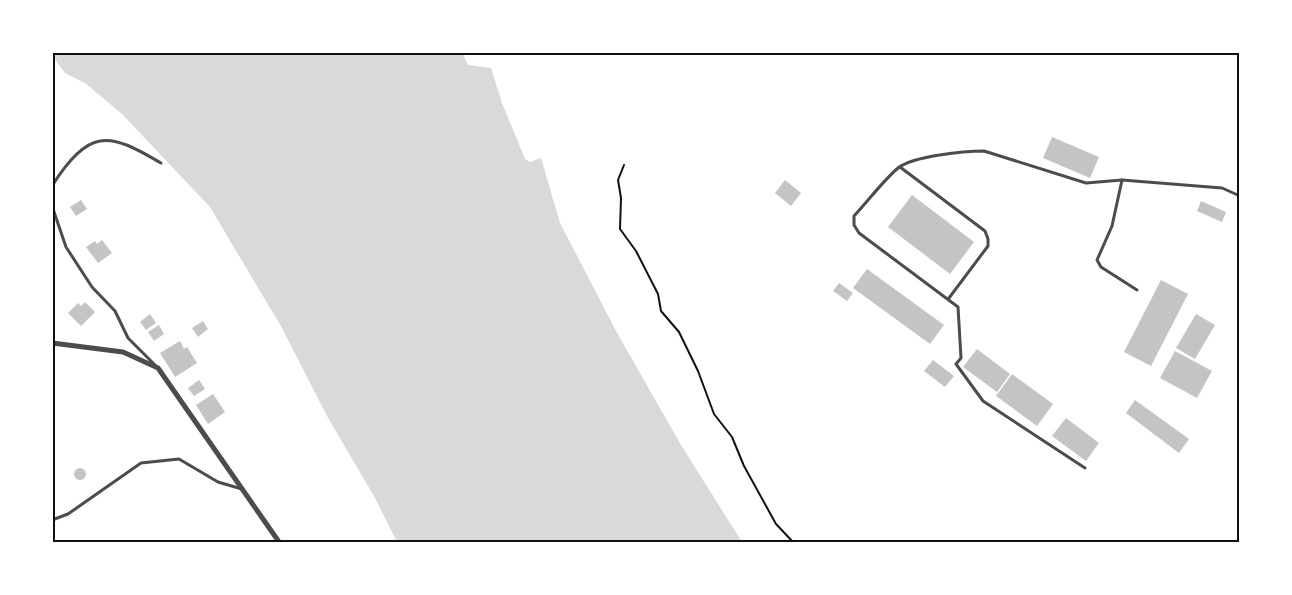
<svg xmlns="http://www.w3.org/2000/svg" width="1292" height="595" font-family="Montserrat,sans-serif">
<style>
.water{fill:#d9d9d9}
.building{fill:#c4c4c4}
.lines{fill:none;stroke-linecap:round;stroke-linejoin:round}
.path{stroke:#111;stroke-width:2}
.service{stroke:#4c4c4c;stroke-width:3}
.minor{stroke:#4c4c4c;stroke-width:5}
.neatline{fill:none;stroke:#111;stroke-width:2}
</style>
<rect width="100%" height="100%" fill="#fff"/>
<polygon class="water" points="53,52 462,52 468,65 491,68 502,103 525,159 530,162 541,158 560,223 616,331 681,445 742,542 397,542 375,498 327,416 282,328 210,207 122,114 85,83 65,73 53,57"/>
<g class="building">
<polygon points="1052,137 1099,157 1090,178 1043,158"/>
<polygon points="785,180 801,193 791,206 775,193"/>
<polygon points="912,195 974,242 950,274 888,227"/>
<polygon points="81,200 87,209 76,216 70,207"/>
<polygon points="1201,201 1226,212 1222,222 1197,211"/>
<polygon points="102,240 112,253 98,263 86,247 95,241 97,244"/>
<polygon points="867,269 944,325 930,344 853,288"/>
<polygon points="1161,280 1188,294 1151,366 1124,352"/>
<polygon points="839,283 853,293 847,301 833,291"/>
<polygon points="85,302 95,312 81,326 68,313 78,303 81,306"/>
<polygon points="150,314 156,323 146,330 140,322"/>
<polygon points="1196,314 1215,325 1195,359 1176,348"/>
<polygon points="203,321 208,329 198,337 192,328"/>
<polygon points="159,325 164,334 154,341 148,332"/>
<polygon points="180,341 184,349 187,347 197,363 175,377 160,353"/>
<polygon points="977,349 1010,374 997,392 963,367"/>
<polygon points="1175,351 1212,371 1197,398 1160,378"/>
<polygon points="933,360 954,376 945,387 924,371"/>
<polygon points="1012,374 1053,404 1037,426 996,396"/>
<polygon points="199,380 205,389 194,396 188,388"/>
<polygon points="213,394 225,412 208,424 196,405"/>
<polygon points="1135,400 1189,439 1179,453 1126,413"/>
<polygon points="1066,418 1099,443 1086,461 1052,436"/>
<circle cx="80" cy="474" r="6"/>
</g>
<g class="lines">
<polyline class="path" points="624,165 618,180 621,198 620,229 636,251 658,294 661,311 679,332 698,371 714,414 732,437 744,466 776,524 793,542"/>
<g class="service">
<polyline points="900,167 985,231 988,239 988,246 949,298"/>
<polyline points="1122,180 1112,226 1097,260 1101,267 1137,290"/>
<path d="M52,186c10,-16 28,-42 48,-45 19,-4 45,13 61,22"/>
<polyline points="52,206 66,247 92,287 115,311 128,338 156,366"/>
<path d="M1085,468l-102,-67 -27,-37 5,-6 -3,-51 -99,-74 -5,-8v-9c14,-15 28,-34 44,-48 15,-12 67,-17 86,-17l102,32 36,-3 100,8 18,8"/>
<polyline points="52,520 68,514 141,463 179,459 218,482 242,489"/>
</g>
<polyline class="minor" points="52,343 123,352 158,368 279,542"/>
</g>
<rect width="1292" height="595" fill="none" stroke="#ffffff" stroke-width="108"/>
<rect x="54" y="54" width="1184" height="487" class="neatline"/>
</svg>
